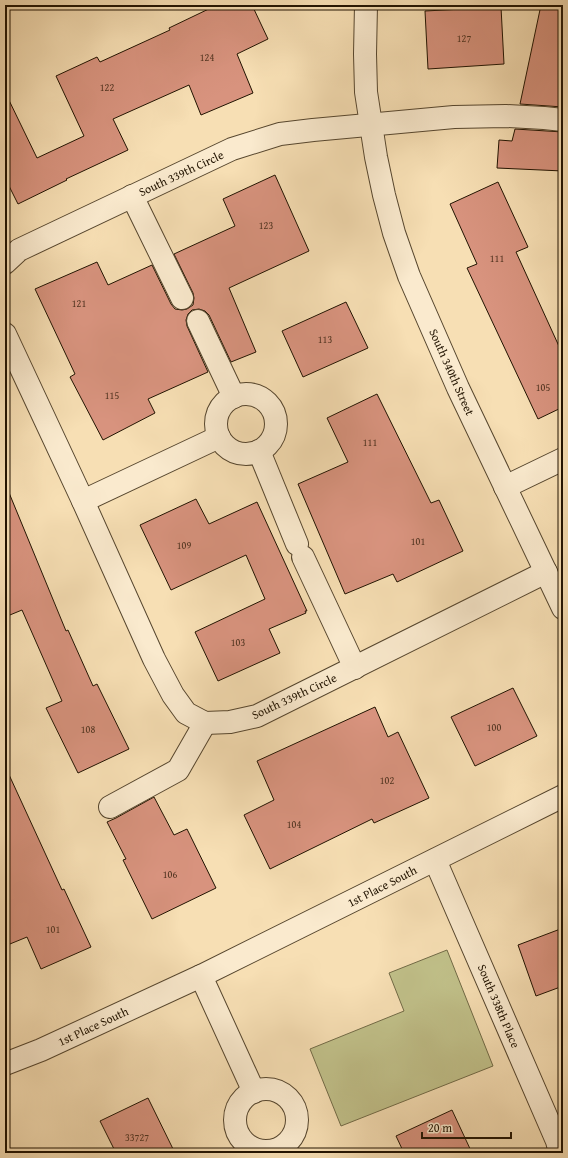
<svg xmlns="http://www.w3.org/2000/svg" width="568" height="1158" font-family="'Gentium Book Plus',serif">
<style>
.green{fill:#c1c18a;stroke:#716a46}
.building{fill:#d8937e;stroke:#211301}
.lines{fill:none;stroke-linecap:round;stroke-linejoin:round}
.minor-casing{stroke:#56462e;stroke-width:24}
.minor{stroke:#faeace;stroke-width:22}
.labels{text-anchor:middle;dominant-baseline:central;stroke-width:3;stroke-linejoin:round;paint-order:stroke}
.number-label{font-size:10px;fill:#4f3320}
.street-label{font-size:12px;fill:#211301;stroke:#faeace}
</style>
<rect width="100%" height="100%" fill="#f7dfb4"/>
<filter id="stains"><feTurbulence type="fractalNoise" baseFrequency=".005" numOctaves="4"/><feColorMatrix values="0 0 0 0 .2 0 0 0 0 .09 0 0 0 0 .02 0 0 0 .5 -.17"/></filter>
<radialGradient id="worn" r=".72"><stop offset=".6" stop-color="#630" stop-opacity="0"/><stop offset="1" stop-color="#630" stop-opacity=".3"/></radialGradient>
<polygon class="green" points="447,950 493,1066 341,1126 310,1049 404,1011 389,973"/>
<g class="building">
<polygon points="217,5 252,5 268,39 237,54 253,93 201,115 189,85 113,119 128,150 66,179 67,180 18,204 5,178 5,92 37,158 84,136 56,76 97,57 100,62 170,30 169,28"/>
<polygon points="541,5 563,5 563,107 520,104"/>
<polygon points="501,7 504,64 428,69 425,11"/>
<polygon points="515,129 563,132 563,171 497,168 499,140 512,141"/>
<polygon points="275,175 309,251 229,288 256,352 231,362 209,315 205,311 199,309 192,310 188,314 186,320 187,326 208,372 148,399 155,413 103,440 70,377 75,374 35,289 97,262 108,285 152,265 171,304 175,309 182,310 187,309 193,305 194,298 193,293 174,254 235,226 223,199"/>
<polygon points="498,182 528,247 516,252 563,355 563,407 538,419 467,268 477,264 450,204"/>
<polygon points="346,302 368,348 303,377 282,331"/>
<polygon points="377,394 431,503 439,500 463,551 397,582 393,574 345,594 298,484 348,462 327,418"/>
<polygon points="5,483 66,631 68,630 93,686 97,684 129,749 78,773 46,708 62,701 22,610 5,617"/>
<polygon points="196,499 209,524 257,502 307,611 305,611 306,613 269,629 280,653 218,681 195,632 265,599 246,555 171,590 140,525"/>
<polygon points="513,688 537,736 475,766 451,717"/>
<polygon points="375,707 388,737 398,732 429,798 374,823 372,819 270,869 244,815 274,800 257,761"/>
<polygon points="5,766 62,890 64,889 91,947 41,969 27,937 5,946"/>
<polygon points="154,797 174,835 187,829 216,888 152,919 123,860 126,859 107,822 116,818"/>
<polygon points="563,928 563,986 536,996 518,945"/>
<polygon points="148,1098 175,1153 116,1153 100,1121"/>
<polygon points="452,1110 472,1153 404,1153 396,1136"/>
</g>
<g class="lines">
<defs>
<g id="minor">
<polyline points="366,5 365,54 366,92 376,157 384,195 394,233 409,276 458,388 563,608"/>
<polyline points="132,196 182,298"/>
<polyline points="5,263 19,250 232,149 280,134 313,130 454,117 506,116 544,118 563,120"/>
<polyline points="198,321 234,397"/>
<polyline points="5,334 83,501 154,659 173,695 186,713 205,723 230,722 257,716 546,572"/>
<circle cx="246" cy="424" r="30"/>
<polyline points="259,451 297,544"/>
<polyline points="505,487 563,459"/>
<polyline points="83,501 219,437"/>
<polyline points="303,557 355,668"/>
<polyline points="110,807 178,770 205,723"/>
<polyline points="435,860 557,1141 560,1153"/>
<polyline points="201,976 254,1092"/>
<polyline points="5,1064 41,1050 201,976 563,796"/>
<circle cx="266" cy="1120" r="31"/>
</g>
</defs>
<use href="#minor" class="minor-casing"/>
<use href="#minor" class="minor"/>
</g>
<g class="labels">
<g class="number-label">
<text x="464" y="38">127</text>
<text x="207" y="57">124</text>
<text x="107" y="87">122</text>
<text x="266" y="225">123</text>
<text x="497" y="258">111</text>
<text x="79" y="303">121</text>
<text x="325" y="339">113</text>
<text x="543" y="387">105</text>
<text x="112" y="395">115</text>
<text x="370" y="442">111</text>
<text x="418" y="541">101</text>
<text x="184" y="545">109</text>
<text x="238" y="642">103</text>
<text x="494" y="727">100</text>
<text x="88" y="729">108</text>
<text x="387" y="780">102</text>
<text x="294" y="824">104</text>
<text x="170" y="874">106</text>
<text x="53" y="929">101</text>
<text x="137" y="1137">33727</text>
</g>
<g class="street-label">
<text transform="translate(181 173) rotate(-25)">South 339th Circle</text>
<text transform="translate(452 372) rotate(66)">South 340th Street</text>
<text transform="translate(294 696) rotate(-25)">South 339th Circle</text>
<text transform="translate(382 886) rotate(-27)">1st Place South</text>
<text transform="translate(499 1006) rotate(67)">South 338th Place</text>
<text transform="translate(93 1026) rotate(-25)">1st Place South</text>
</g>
</g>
<rect width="568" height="1158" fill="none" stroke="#f7dfb4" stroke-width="20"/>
<rect x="6" y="6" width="556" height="1146" fill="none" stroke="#211301" stroke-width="2"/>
<rect x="10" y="10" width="548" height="1138" fill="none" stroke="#211301"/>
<path d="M422 1132v6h89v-6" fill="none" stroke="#211301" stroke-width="2"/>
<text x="428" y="1132" font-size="12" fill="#211301" stroke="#faeace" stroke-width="3" paint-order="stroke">20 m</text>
<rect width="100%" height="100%" filter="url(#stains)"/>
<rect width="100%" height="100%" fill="url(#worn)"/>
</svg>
